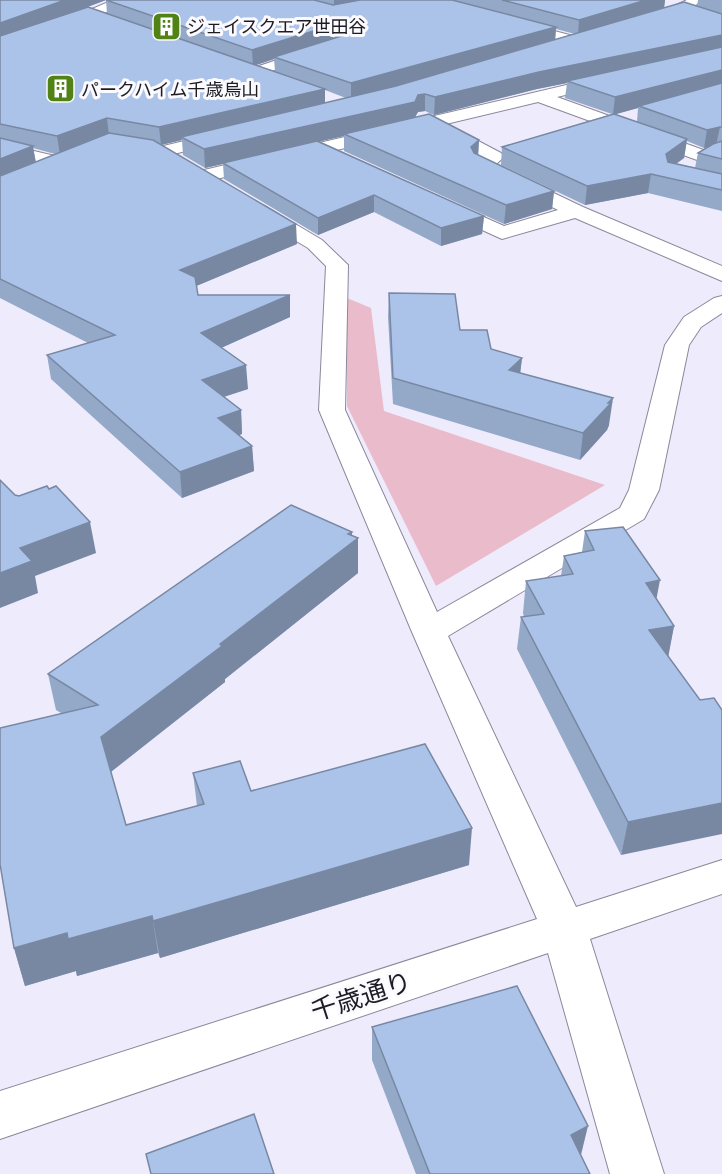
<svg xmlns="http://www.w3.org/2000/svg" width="722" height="1174" font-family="'Archivo Narrow','Noto Sans JP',sans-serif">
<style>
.green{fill:#eabbca}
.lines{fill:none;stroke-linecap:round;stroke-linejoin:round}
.minor-casing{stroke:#8b8899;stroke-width:2}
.minor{fill:#fff;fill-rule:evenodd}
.wall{fill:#94a8c8;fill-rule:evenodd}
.shaded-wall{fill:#7888a3}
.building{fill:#acc3e9;stroke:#7888a3;stroke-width:1.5}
.labels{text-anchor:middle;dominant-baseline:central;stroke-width:6;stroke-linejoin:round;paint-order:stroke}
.far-poi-label{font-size:18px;fill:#1d1c23;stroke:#fbfafe;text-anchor:start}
.near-street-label{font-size:26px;fill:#1d1c23;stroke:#fbfafe}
</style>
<rect width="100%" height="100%" fill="#eeebfd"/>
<polygon class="green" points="347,298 371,308 384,411 605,485 436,586 347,406"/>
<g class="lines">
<defs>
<g id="minor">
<polygon points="113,0 130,0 95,18 0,50 0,41 85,12"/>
<polygon points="687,0 702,0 687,12 654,24 649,25 642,21"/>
<polygon points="512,20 585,39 587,42 580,46 507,27 505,24"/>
<polygon points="318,46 323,47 325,50 323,53 257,76 247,76 244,73 247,70"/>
<polygon points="609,75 615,77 617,80 615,83 557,97 709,152 712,156 709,160 697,160 538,102 446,124 501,153 504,157 495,165 583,207 722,266 722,281 575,218 502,239 436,209 433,205 436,201 443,199 504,226 558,210 474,169 472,165 482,157 432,127 204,182 197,180 195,176 197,172 204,170"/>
<polygon points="226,131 232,132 235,136 232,140 161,157 155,156 152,152 155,148"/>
<polygon points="0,143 68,159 70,163 68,167 61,169 0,153"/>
<polygon points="258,204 265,206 322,240 348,265 345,410 437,612 620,508 629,490 665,345 684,317 714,298 722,296 722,313 701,327 689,345 659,490 644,519 448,636 576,907 722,860 722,894 590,939 664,1174 610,1174 548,953 0,1139 0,1091 537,919 412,632 319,410 326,266 308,248 251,214 248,210 251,206"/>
</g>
</defs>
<use href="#minor" class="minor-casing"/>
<use href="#minor" class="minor"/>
</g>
<g class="wall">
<path d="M0,0h665l-1,8 33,-2 1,-6h24v211l-74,-18 -63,12 -84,-40 1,-18 110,-33 -47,-16 2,-15 -30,6 -103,26 -9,-4 -7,1 -3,5 64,23 -1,15 76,36 -2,18 -48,15 -160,-73v-15l-25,5 165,75 -2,18 -41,12 -67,-34 -56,23 -94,-56 -1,-15 -18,4 -22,-13 -1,-15 -21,5 136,99 -101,42 2,9h92v22l-69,31 27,41 -24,8 17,13 1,24 -3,1 13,11 2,25 -72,27 -131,-119 -4,-24 41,-12 -88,-45zM106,0l1,14 -27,-4zM556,29l19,5 -20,6zM274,59l1,12 -19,-6zM325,90l21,8 -21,5zM638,108l-1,14 -22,-8zM687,141l17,7 4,-1 -10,6 -3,15 -19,-4 8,-6zM33,148l22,6h2l-21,8z"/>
<polygon points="389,293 460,330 491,349 522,358 520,373 609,425 607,430 580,460 393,404 388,317"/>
<polygon points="585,531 657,599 674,626 668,656 621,855 517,649 521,617 524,617 523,613 526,581 561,576 564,556 582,552"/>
<polygon points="352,535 358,538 358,573 225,679 225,682 111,772 126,825 197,806 193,773 251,791 469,865 160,958 158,953 77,976 76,971 25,986 14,948 61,713 56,710 48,674"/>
<polygon points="372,1027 581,1156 590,1174 416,1174 372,1060"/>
</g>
<g class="shaded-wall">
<polygon points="65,0 106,0 0,39 0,23"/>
<polygon points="334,0 367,0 334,7"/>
<polygon points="646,0 665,0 664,8 578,35 579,20"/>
<polygon points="333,25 333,40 274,57 274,59 253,66 252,50"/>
<polygon points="556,27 555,42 351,100 351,83"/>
<polygon points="722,35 722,47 567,81 567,83 537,89 434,115 435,97 539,72"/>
<polygon points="722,70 722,86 639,106 638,108 613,115 615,97"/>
<polygon points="325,89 325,106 181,137 182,140 161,145 159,127"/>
<polygon points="425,94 425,111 418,112 414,119 344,134 344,136 205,168 204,149 418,95"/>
<polygon points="107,118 109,136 60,155 57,136"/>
<polygon points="720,127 716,145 704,148 707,130"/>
<polygon points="687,139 684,158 663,173 666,154"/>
<polygon points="479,140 478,157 470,165 471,147"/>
<polygon points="33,146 36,165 0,180 0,159"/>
<polygon points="651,174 648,193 585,205 587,186"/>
<polygon points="554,191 552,209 504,224 506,205"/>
<polygon points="374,195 374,212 318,235 318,218"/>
<polygon points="484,216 482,234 441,246 441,228"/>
<polygon points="296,224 297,244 182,292 180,270"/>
<polygon points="290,295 290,317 203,356 201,333"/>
<polygon points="522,358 519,383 509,370"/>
<polygon points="246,365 248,389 204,403 202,380"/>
<polygon points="613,398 609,425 607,430 580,460 583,433"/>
<polygon points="241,410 242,434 220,442 218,418"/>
<polygon points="252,446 254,471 182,498 180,472"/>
<polygon points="90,522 96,553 35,576 38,593 0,608 0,573 20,548"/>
<polygon points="352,532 352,543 358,538 358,573 225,679 225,682 108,774 101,737 220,644"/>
<polygon points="660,580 654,612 646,583"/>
<polygon points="674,626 668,658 649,630"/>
<polygon points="722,803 722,834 621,855 628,822"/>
<polygon points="472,828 469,865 160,958 153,921"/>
<polygon points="152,916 158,953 77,976 76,971 25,986 14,948 67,933"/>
<polygon points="588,1126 580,1159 571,1135"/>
</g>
<g class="building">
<polygon points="0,0 65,0 0,23"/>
<polygon points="106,0 314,0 333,5 360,0 452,0 556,27 351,83 274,57 345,35 348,29 344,25 333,25 252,50"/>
<polygon points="502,0 646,0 579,20"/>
<polygon points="684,2 722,14 722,35 539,72 435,97 425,94 418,95 415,102 204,149 181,137 396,86"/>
<polygon points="88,7 325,89 159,127 107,118 57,136 0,124 0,36"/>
<polygon points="722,47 722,70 615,97 567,81"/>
<polygon points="722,83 722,127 720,127 707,130 639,106"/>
<polygon points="429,114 479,140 471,147 474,153 554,191 506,205 344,134"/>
<polygon points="614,114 687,139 666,154 668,162 722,174 722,190 651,174 587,186 502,147"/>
<polygon points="109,133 153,140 296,224 180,270 195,277 198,295 290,295 201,333 246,365 202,380 241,410 218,418 252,446 180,472 47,355 115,335 0,279 0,176"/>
<polygon points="0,138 33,146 0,159"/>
<polygon points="317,141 484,216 441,228 374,195 318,218 223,163"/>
<polygon points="722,141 722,159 698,153 713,144"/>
<polygon points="389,293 455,294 460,330 487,330 491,349 522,358 509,370 613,398 608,403 611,403 583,433 393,378"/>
<polygon points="0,480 15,495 19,496 47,486 49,489 56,486 90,522 20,548 32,561 0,573"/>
<polygon points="291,505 352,532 348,534 358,538 220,644 222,646 101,737 126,825 204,804 193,773 240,761 251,791 425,744 472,828 153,921 152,916 68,939 67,933 14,948 0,864 0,728 98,705 48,674"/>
<polygon points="623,527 660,580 646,583 674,626 649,630 700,700 714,698 722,710 722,803 628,822 521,617 544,614 526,581 573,574 564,556 594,550 585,531"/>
<polygon points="517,986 588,1126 571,1135 590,1174 430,1174 372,1027"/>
<polygon points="254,1114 274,1174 151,1174 146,1154"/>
</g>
<defs>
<symbol id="building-square" viewBox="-11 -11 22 22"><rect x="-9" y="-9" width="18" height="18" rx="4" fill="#508215" stroke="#fbfafe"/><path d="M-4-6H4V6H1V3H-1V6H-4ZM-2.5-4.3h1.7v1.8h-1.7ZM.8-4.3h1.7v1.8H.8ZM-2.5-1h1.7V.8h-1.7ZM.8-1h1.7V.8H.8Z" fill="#fff"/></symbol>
</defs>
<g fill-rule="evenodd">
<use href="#building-square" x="150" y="10" width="33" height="33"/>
<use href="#building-square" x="44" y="72" width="33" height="33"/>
</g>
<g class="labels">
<g class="far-poi-label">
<text x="187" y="26">ジェイスクエア世田谷</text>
<text x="81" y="89">パークハイム千歳烏山</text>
</g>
<g class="near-street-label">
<text transform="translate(361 996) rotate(-18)">千歳通り</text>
</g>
</g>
</svg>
